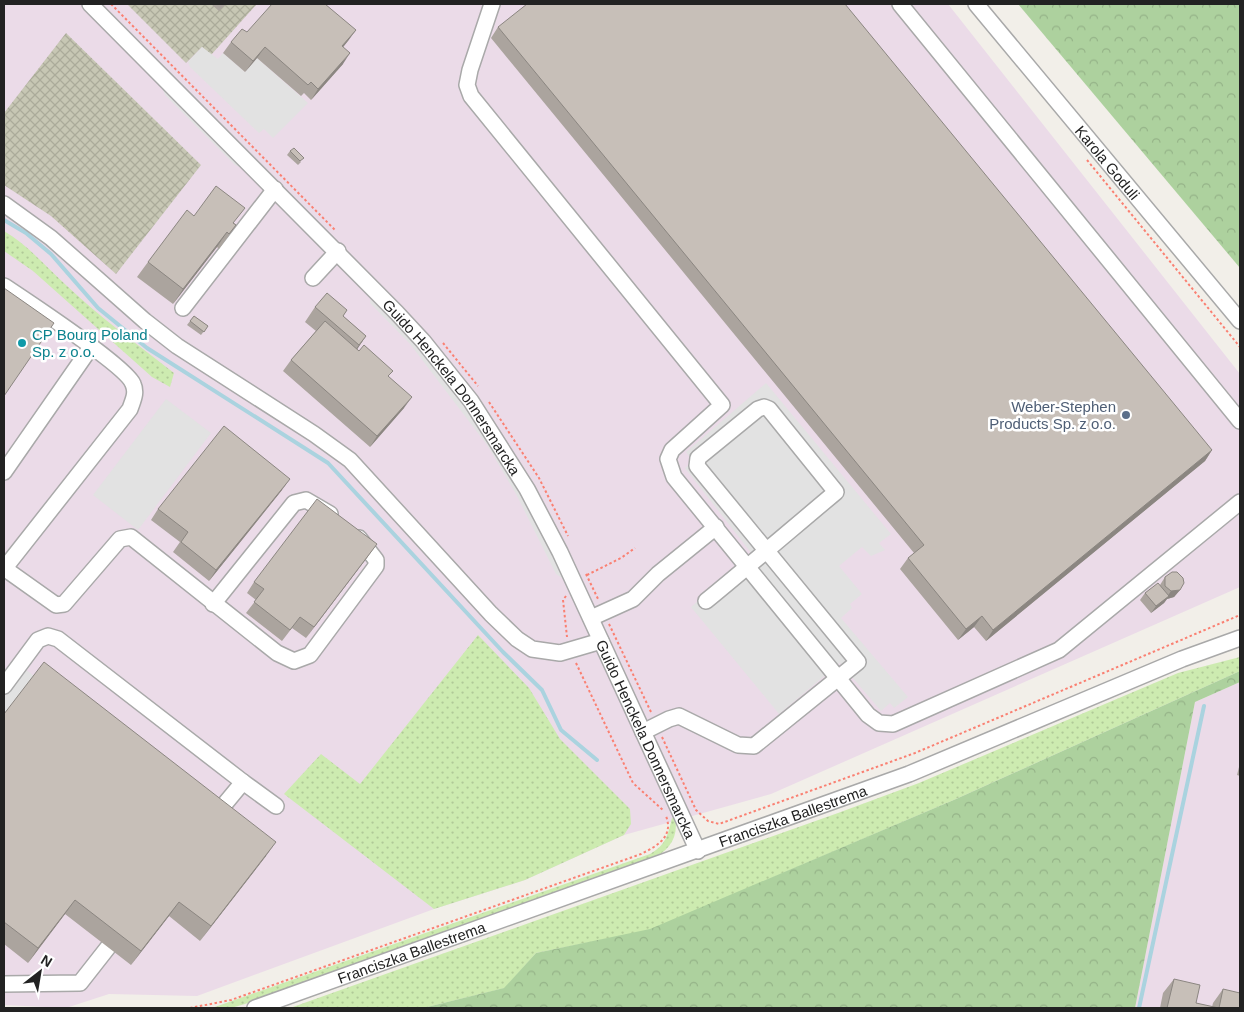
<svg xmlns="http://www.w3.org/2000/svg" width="1244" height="1012" font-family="Arial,sans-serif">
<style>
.industrial{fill:#ebdbe8}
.construction{fill:url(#construction-cross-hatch)}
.grass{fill:url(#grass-dots)}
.forest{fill:url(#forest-crowns)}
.parking{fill:#e2e2e2}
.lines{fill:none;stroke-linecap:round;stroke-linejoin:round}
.stream{stroke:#aad3df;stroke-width:4}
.minor-casing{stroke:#a9a9a9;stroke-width:18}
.path{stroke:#fa8072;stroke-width:2;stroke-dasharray:2.5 2.5;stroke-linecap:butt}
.minor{stroke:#fff;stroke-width:15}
.wall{fill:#aba49e}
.shaded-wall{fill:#8b8681}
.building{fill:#c7bfb8;stroke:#8b8681}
.culture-dot{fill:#0f9aa8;stroke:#fff;stroke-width:2}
.service-dot{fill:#5c6f8a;stroke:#fff;stroke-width:2}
.labels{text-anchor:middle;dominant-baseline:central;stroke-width:5;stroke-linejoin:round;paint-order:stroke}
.street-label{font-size:15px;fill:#222;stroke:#fff}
.culture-label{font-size:15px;fill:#0d838f;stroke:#fff;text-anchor:start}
.service-label{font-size:15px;fill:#4e5e75;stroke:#fff;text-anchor:end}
</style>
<defs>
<pattern id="construction-cross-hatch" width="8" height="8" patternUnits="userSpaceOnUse" patternTransform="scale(1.25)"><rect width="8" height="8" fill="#c7c7b4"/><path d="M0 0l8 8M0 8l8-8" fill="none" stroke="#abab9a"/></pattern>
<pattern id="grass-dots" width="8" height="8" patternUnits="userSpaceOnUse" patternTransform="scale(1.25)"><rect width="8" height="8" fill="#cdebb0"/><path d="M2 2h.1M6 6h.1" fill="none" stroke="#b0c997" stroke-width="1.8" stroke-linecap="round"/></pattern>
<pattern id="forest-crowns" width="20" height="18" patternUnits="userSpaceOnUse" patternTransform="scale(1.25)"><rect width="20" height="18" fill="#add19e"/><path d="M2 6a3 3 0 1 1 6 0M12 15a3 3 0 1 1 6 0" fill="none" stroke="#95b388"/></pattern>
</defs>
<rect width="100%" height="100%" fill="#f2efe9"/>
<g class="industrial">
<polygon points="4,4 948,4 1240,374 1240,587 771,794 624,835 525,880 434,909 197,996 109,994 66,1008 4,1005"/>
<polygon points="1240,682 1240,1008 1135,1008 1195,702"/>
</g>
<g class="construction">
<polygon points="127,4 257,4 211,55 202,47 186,63"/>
<polygon points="66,33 201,165 116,274 51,216 4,185 4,113"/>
</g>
<g class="grass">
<path d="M4,231c24,14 42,36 63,55 34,32 71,59 107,87l-4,14 -18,-10 -119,-106 -29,-20z"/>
<polygon points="478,635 529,688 560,739 630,809 631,824 624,835 525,880 434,909 284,794 321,754 360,784"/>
<polygon points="1240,657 1240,671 956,799 650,930 536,953 505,988 423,1008 290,1008 838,813 919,783 1178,673"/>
<path d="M675,817c4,21 -6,34 -24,42l-406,145 -14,4h-19l438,-154c16,-9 18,-19 22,-36z"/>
</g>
<g class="forest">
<polygon points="1018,4 1240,4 1240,268"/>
<polygon points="1240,671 1240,682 1195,702 1135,1008 423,1008 504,988 536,953 650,929 956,799"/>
</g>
<g class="parking">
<polygon points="202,47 218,59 223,53 245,72 257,58 308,103 273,138 264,129 259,133 190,67 188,62"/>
<polygon points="160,83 245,169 235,165 165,95"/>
<polygon points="371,296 416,343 469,407 518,487 565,580 556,574 516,494 487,445 410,344 370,303"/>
<polygon points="766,383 891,534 879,543 885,550 871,556 862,547 839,566 862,594 850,604 852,608 841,618 908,697 894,708 890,703 881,711 840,663 779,714 691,607 752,554 685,468 693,462 686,452"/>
<polygon points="166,399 211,433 138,530 93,495"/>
<polygon points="25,669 34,676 4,716 4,697"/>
</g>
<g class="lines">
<g class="stream">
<polyline points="4,220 26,233 51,254 98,308 147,348 328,463 503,652 542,690 561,730 597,760"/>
<polyline points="1139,1008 1204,706"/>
</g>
<defs>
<g id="minor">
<path id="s1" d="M90,4l307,309 26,28 48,60 56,88 33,63 138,299"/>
<polyline points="492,4 470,70 467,85 471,96 722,405 672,450 668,459 674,477 868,715 879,723 893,724 1059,650 1240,502"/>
<polyline points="900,4 1240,421"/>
<path id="s2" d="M976,4l264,317"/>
<polyline points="4,204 51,238 145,321 177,346 314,434 350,460 491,614 517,639 532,649 560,653 601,641"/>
<polyline points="313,278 338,251"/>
<path d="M4,286c21,14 123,81 129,98 4,9 0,16 -3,25l-126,160"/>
<polyline points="183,308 275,189"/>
<polyline points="4,472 91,347"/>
<polyline points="4,568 56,605 64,604 120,539 131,537 277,653 294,661 310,655 376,566 376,560 359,538"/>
<polyline points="213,604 294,503 306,500 330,514"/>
<polyline points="591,618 633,599 658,574 716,527"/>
<polyline points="4,686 38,640 48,636 58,639 243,782"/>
<path d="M643,732l26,-13 10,-3 59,29 16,1 104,-84 -161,-196 1,-8 60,-49 6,-2 5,2 67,83c-43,36 -86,73 -130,109"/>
<polyline points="214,817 243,782 276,806"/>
<polyline points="4,984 80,983 120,932"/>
<path id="s3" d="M255,1008l654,-234 273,-115 58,-21"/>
</g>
</defs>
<use href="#minor" class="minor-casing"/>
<g class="path">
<polyline points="111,4 336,231"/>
<polyline points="1087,160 1240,347"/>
<polyline points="443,343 478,386"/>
<polyline points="489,402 539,478 568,536"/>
<polyline points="586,574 599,601"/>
<polyline points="587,575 621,558 635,548"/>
<polyline points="566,596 563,600 567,637"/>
<polyline points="609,624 651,712"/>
<polyline points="576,663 633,783 664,811"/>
<polyline points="662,737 696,810 708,821 719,824 915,753 1240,615"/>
<path d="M190,1008l41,-8 410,-146c16,-8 33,-17 25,-38"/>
</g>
<use href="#minor" class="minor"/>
</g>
<g class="wall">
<polygon points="211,4 226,4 219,11"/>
<polygon points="498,27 1212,450 1205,461 986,641 974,627 958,640 900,569 908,558 914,553 491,38"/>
<polygon points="356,30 343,47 343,64 311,100 304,93 301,96 257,58 245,72 223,53 231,42 247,32"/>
<polygon points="290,151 301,162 298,165 287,155"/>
<polygon points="194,216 234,223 236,225 219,249 217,247 173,304 137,277 148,262"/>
<polygon points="315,307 347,310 343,316 366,336 357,349 389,377 404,408 370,447 283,371 291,360 316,331 305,322"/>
<polygon points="194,316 208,326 201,335 187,325"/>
<polygon points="282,490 209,581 173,552 180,542 151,520 158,509"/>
<polygon points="369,555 306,638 292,628 282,641 246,613 256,600 247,593 254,582"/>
<polygon points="1165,577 1180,590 1174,597 1167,599 1164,603 1151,613 1140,600 1145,593 1160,585"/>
<polygon points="4,714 266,856 200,941 169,916 131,965 65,914 28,963 4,944"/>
<polygon points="1240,763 1240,776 1237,775"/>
<polygon points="1174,979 1196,1003 1212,1007 1213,1003 1223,989 1240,1008 1160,1008 1163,993"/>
</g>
<g class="shaded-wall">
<polygon points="356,30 348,41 335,57 342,46"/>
<polygon points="265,47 257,58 245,72 253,61"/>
<polygon points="350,53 343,64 311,100 318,89"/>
<polygon points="227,232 217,247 173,304 183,289"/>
<polygon points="366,336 356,351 348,359 359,345"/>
<polygon points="412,397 404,408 370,447 377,436"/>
<polygon points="1212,450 1205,461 986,641 993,630"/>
<polygon points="290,479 282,490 209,581 216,570"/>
<polygon points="377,544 369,555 306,638 314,627"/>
<polygon points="1180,590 1174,597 1167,599 1164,603 1151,613 1156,606 1167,597 1171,591"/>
<polygon points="982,616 974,627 958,640 966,629"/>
<polygon points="276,842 266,856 200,941 211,926"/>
<polygon points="75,900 65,914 28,963 38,948"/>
<polygon points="179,902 169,916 131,965 141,951"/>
</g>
<g class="building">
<polygon points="272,4 325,4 356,30 342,46 350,53 318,89 311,82 308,85 265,47 253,61 231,42 242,29 247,32"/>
<polygon points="527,4 845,4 1212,450 993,630 982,616 966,629 908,558 924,545 498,27"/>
<polygon points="294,148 304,158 300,161 290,151"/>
<polygon points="216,186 245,208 233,223 236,225 229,234 227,232 183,289 148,262 187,210 194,216"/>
<polygon points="4,288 54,323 4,396"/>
<polygon points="327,293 347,310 343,316 366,336 359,345 315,307"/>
<polygon points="194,316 208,326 204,332 190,321"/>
<polygon points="325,321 359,351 364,345 393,371 388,376 412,397 377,436 291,360"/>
<polygon points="224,426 290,479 216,570 181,542 188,532 158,509"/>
<polygon points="317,499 377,544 314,627 300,617 290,630 254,602 264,589 254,582"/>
<polygon points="1172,572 1177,572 1183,578 1184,583 1180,590 1171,591 1165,586 1165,577"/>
<polygon points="1158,583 1169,596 1156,606 1145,593"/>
<polygon points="44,662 276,842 211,926 179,902 141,951 75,900 38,948 4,922 4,714"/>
<polygon points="1174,979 1200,985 1196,1003 1219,1008 1223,989 1240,993 1240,1008 1167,1008"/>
</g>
<circle class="culture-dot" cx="22" cy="343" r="5"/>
<circle class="service-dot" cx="1126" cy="415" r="5"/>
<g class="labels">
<g class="street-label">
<text stroke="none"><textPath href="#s2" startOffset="206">Karola Goduli</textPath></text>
<text stroke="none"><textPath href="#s1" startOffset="528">Guido Henckela Donnersmarcka</textPath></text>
<text stroke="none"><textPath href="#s1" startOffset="932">Guido Henckela Donnersmarcka</textPath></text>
<text stroke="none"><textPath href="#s3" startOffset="571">Franciszka Ballestrema</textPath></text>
<text stroke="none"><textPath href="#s3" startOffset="166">Franciszka Ballestrema</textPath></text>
</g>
<g class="culture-label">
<text x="32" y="334">CP Bourg Poland<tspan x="32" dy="17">Sp. z o.o.</tspan></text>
</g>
<g class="service-label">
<text x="1116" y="406">Weber-Stephen<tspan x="1116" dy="17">Products Sp. z o.o.</tspan></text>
</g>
</g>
<rect width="1244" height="1012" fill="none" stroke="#222222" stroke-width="10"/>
<g transform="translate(40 972) rotate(31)" stroke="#ffffff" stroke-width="4" paint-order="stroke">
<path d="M0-4L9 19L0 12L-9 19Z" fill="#222222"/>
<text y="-8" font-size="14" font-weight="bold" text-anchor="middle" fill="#222222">N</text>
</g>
</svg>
